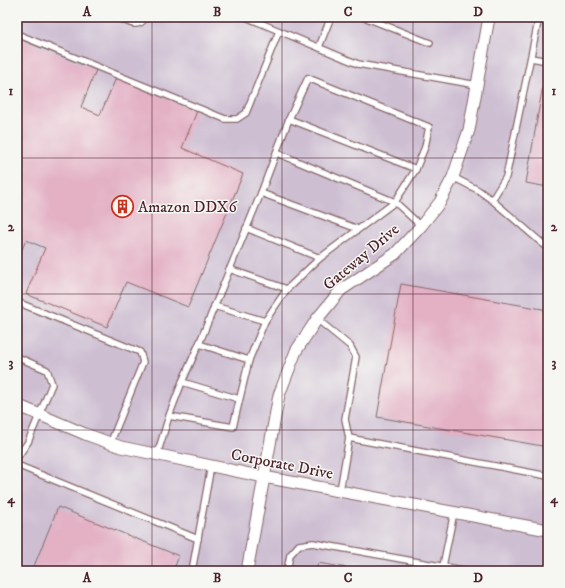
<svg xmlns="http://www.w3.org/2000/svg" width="565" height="588" font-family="'IM FELL DW Pica',serif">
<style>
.industrial{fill:#cdbed2}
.building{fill:#e3b0c4}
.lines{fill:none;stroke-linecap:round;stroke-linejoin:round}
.service-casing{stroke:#866668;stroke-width:8}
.minor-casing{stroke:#866668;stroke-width:13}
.service{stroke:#fff;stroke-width:5.5}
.minor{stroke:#fff;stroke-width:11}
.grid{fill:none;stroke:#4a1f2b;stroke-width:1;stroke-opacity:0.55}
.labels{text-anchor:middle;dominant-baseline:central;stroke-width:3;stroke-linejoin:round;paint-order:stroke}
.poi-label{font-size:16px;fill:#4a1f2b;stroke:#f6f6f2;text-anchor:start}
.street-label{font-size:16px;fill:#4a1f2b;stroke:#f6f6f2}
.neatline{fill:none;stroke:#4a1f2b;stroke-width:1.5}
.grid-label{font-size:13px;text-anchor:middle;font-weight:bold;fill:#4a1f2b}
</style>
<rect width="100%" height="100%" fill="#f6f6f2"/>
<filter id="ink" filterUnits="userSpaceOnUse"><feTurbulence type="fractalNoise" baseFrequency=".025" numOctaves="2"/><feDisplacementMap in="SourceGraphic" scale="8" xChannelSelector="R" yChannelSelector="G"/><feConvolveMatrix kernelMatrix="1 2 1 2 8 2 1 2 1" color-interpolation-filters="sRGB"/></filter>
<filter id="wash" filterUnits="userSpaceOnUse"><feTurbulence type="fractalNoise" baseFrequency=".012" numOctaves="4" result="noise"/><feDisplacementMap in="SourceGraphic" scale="16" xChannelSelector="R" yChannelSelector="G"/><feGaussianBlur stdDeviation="0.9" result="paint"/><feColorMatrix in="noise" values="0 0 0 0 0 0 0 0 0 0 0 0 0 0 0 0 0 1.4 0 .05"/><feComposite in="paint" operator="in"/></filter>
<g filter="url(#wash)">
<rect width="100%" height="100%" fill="#f5e9d9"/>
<rect class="industrial" x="17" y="17" width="531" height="554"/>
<g id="blocks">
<g class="building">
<polygon points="17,38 96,70 81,107 100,115 116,78 197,111 182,148 243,174 188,307 126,282 107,327 26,294 45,248 26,240 17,261"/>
<polygon points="543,85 548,85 548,187 526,183"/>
<polygon points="401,284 548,310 548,447 377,417"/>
<polygon points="58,507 179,556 173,571 32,571"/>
<polygon points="318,563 359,570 359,571 316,571"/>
</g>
</g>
</g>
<g filter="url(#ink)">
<use href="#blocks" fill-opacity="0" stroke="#866668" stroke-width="1"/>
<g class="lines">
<defs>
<g id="service">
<path d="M117,17c11,5 21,13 29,0"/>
<polyline points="246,17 358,64 477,85"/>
<polyline points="364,17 430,43"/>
<polyline points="17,34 225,119 237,119 246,113 279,31"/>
<polyline points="319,47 331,17"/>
<polyline points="531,58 548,61"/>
<polyline points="289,119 416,169"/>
<polyline points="277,153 395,202 421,226"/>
<polyline points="453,177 478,190 492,200 543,244 548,247"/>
<polyline points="261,193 358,229"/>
<polyline points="492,200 506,177 539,17"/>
<polyline points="246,228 320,258"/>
<polyline points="229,269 287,289"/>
<polyline points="17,302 140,352 143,362 110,444"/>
<polyline points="214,306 265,321"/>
<polyline points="317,319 350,346 356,357 345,419 349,438 340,491"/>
<polyline points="199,344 249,360"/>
<polyline points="17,357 47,370 52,384 28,442 17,458"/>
<polyline points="182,382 239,399"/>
<polyline points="349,438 548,476"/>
<polyline points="157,455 169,416 182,382 199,344 261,193 289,119 308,78 429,127 425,147 416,169 395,202 320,258 287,289 265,321 249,360 233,427 169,416"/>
<polyline points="17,465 198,539"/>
<polyline points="443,566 454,512"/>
<polyline points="192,571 211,466"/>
<polyline points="287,571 290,555 299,545 313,543 468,571"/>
</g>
<g id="minor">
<polyline points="17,405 85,434 121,447 264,477 548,530"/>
<polyline points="247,571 279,395 296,351 317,319 341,290 395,254 421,226 440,202 453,177 469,130 488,23 490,17"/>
</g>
</defs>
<use href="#service" class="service-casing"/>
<use href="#minor" class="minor-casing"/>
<use href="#service" class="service"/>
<use href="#minor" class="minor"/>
</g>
</g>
<path class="grid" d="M152,17v554M282,17v554M413,17v554M17,158h531M17,294h531M17,430h531"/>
<defs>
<symbol id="building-ring" viewBox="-11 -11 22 22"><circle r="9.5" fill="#f6f6f2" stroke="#c8321e" stroke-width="1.5"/><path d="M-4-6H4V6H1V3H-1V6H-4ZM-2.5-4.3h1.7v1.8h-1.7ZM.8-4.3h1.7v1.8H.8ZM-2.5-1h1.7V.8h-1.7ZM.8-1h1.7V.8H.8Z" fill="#c8321e"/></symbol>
</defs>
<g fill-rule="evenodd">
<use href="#building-ring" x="110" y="194" width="25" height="25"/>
</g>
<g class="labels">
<g class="poi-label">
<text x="138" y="207">Amazon DDX6</text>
</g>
<g class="street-label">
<text transform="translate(361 257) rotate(-40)">Gateway Drive</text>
<text transform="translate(282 464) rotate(11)">Corporate Drive</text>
</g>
</g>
<rect width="565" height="588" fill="none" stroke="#f6f6f2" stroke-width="44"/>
<rect x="22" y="22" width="521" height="544" class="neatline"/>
<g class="grid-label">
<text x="87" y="16">A</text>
<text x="217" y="16">B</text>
<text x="348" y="16">C</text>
<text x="478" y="16">D</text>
<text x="11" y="95">1</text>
<text x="554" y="95">1</text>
<text x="11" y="231">2</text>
<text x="554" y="231">2</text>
<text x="11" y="367">3</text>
<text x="554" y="367">3</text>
<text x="11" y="503">4</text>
<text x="554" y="503">4</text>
<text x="87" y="582">A</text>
<text x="217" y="582">B</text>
<text x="348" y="582">C</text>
<text x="478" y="582">D</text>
</g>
</svg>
